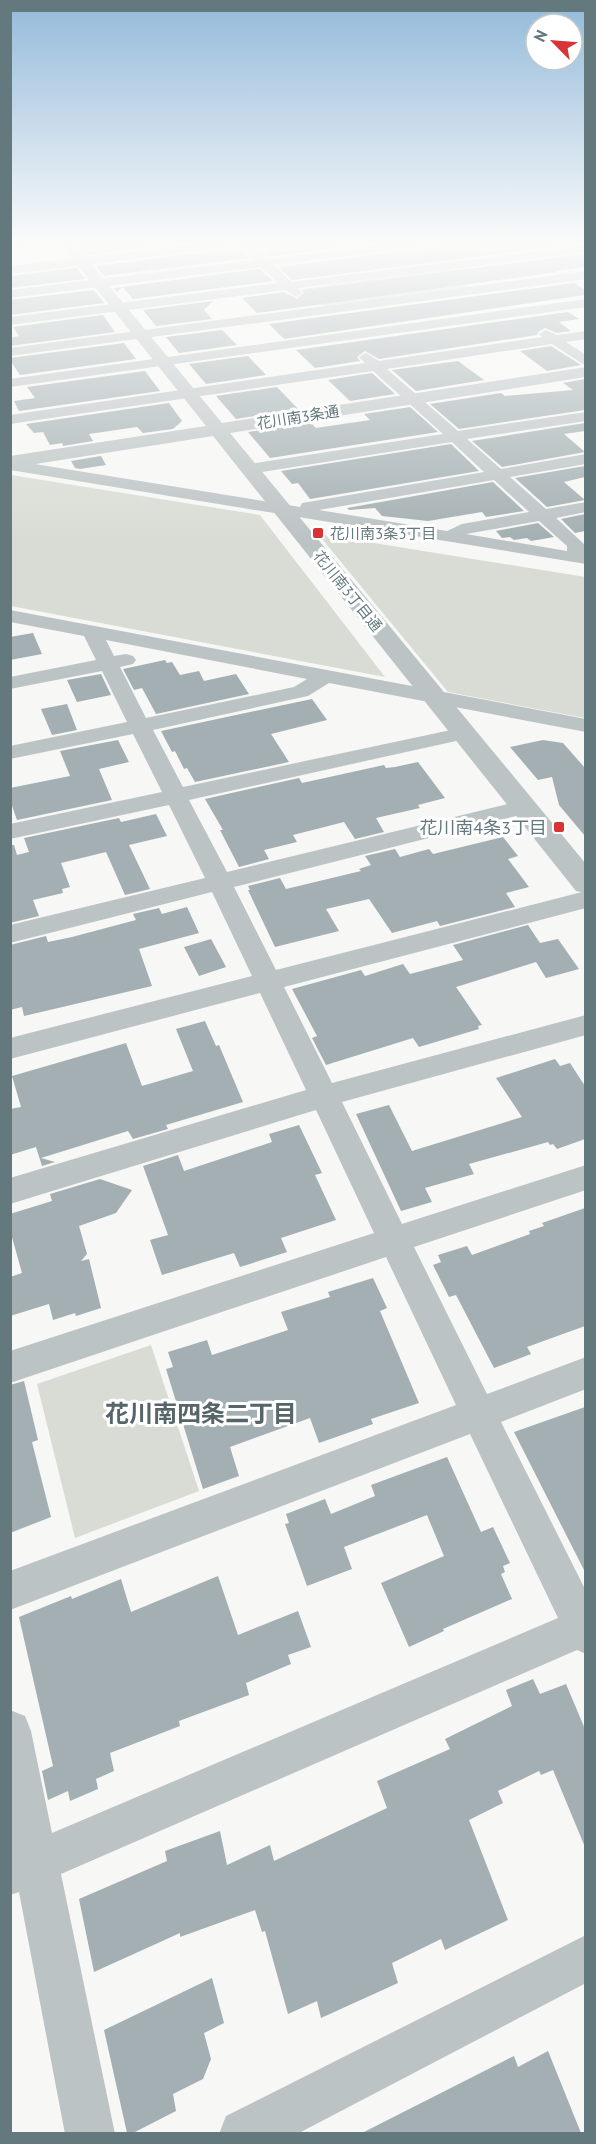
<svg xmlns="http://www.w3.org/2000/svg" width="596" height="2144" font-family="'PT Sans','Noto Sans JP',sans-serif">
<style>
.green{fill:#d8dcd4}
.building{fill:#a3afb2}
.lines{fill:none;stroke-linecap:round;stroke-linejoin:round}
.minor{fill:#bcc3c4;fill-rule:evenodd}
.tertiary{fill:#bcc3c4;fill-rule:evenodd}
.poi-dot{fill:#d83435;stroke:#fff;stroke-width:2}
.labels{text-anchor:middle;dominant-baseline:central;stroke-width:6;stroke-linejoin:round;paint-order:stroke}
.far-street-label{font-size:15px;fill:#64797e;stroke:#fff}
.far-poi-label{font-size:15px;fill:#64797e;stroke:#fff;text-anchor:start}
.poi-label{font-size:18px;fill:#64797e;stroke:#fff;text-anchor:end}
.near-neighbourhood-label{font-size:24px;font-weight:bold;fill:#566569;stroke:#fff}
</style>
<rect width="100%" height="100%" fill="#f7f7f5"/>
<g class="green">
<polygon points="439,269 446,270 466,285 464,288 326,306 319,305 302,289"/>
<polygon points="11,475 260,515 385,677 11,606"/>
<polygon points="318,534 585,577 585,718 448,692"/>
<polygon points="151,1345 199,1491 75,1538 37,1384"/>
</g>
<g class="building">
<polygon points="85,242 191,242 86,255 79,245 87,244"/>
<polygon points="253,242 372,242 374,243 268,257"/>
<polygon points="455,242 578,244 292,280 279,267 435,247"/>
<polygon points="239,248 250,258 104,276 96,266"/>
<polygon points="585,254 585,267 556,271 558,272 257,313 242,298 284,292 297,299 304,293 302,290"/>
<polygon points="77,268 85,279 10,288 10,276"/>
<polygon points="260,269 273,281 133,299 123,287 117,292 113,288"/>
<polygon points="574,283 585,290 585,295 284,339 269,324"/>
<polygon points="94,290 104,303 10,315 10,300"/>
<polygon points="213,301 204,310 212,319 156,326 143,310"/>
<polygon points="568,312 579,319 559,322 571,331 557,333 545,328 538,332 537,335 379,359 365,351 357,357 360,361 315,368 296,350"/>
<polygon points="103,315 115,332 10,346 10,338 19,336 13,327"/>
<polygon points="222,330 237,345 179,353 166,337"/>
<polygon points="124,343 136,359 20,375 10,360 10,358"/>
<polygon points="551,346 581,365 547,371 520,351"/>
<polygon points="248,356 266,375 206,384 189,364"/>
<polygon points="458,361 484,380 416,391 392,370"/>
<polygon points="145,371 160,391 19,411 14,401 35,398 27,387"/>
<polygon points="372,373 395,394 350,401 328,380"/>
<polygon points="585,379 585,410 459,429 430,404 501,393 505,396 573,390 563,383"/>
<polygon points="277,387 298,409 236,419 216,396"/>
<polygon points="169,403 182,421 173,429 143,433 137,427 89,434 93,441 63,446 62,443 50,445 43,432 34,433 26,424"/>
<polygon points="410,407 438,432 270,458 248,432 311,423 316,428 370,420 364,414"/>
<polygon points="585,423 585,431 564,434 585,452 502,467 472,441"/>
<polygon points="451,444 479,471 310,499 298,483 292,484 281,471"/>
<polygon points="101,456 106,465 80,469 75,468 71,461"/>
<polygon points="585,466 585,477 564,482 585,500 547,507 515,478"/>
<polygon points="493,482 524,511 486,517 482,512 428,521 382,516 375,508 349,510 347,508"/>
<polygon points="585,514 585,531 575,533 561,519"/>
<polygon points="538,523 554,537 531,541 527,538 514,540 510,537 502,538 496,531"/>
<polygon points="33,633 42,654 10,660 10,637"/>
<polygon points="165,660 167,663 172,662 180,675 199,671 204,681 236,674 249,694 156,714 142,688 134,690 123,669"/>
<polygon points="101,674 111,695 77,702 67,680"/>
<polygon points="312,699 327,720 271,734 289,762 195,782 187,768 184,769 175,751 172,752 161,731"/>
<polygon points="67,704 77,730 52,735 41,709"/>
<polygon points="118,740 129,762 99,769 112,800 17,820 10,800 10,788 70,776 60,751"/>
<polygon points="543,740 563,743 585,768 585,836 559,805 552,777 538,780 510,747"/>
<polygon points="418,762 445,798 418,805 420,808 376,818 384,832 355,839 344,822 293,835 297,842 264,850 269,859 239,867 220,830 223,830 205,799 299,778 302,783 384,765 386,768 395,767"/>
<polygon points="156,814 167,836 129,845 150,889 125,895 106,852 61,863 70,887 62,889 63,893 33,900 39,916 10,923 10,845 14,845 17,855 29,852 24,838 119,818 121,822"/>
<polygon points="503,837 518,856 508,859 529,887 506,893 515,907 440,926 437,921 392,933 369,899 326,909 339,931 275,947 248,890 250,890 248,886 280,878 286,889 361,871 359,869 371,865 365,856 395,849 400,857 429,849 433,854"/>
<polygon points="187,907 199,933 139,949 152,986 24,1016 22,1007 10,1010 10,945 46,936 48,942 72,937 136,920 133,914 159,908 162,914"/>
<polygon points="528,925 540,943 558,939 579,969 546,978 536,962 456,987 482,1025 478,1026 479,1029 419,1047 413,1038 326,1065 312,1038 317,1036 292,989 361,970 365,976 403,964 410,974 463,960 453,945"/>
<polygon points="211,939 226,967 199,976 184,947"/>
<polygon points="205,1021 216,1046 219,1045 243,1102 166,1125 168,1129 133,1139 128,1131 41,1158 55,1162 42,1166 36,1147 10,1155 10,1109 21,1107 12,1076 126,1043 142,1086 193,1071 176,1029"/>
<polygon points="555,1059 560,1066 570,1063 585,1086 585,1139 557,1149 553,1144 550,1145 548,1142 469,1164 474,1174 425,1188 432,1202 401,1211 356,1114 389,1105 412,1151 522,1117 496,1078"/>
<polygon points="299,1125 322,1173 315,1175 336,1220 281,1238 287,1252 240,1267 234,1253 162,1275 150,1240 168,1235 143,1166 178,1155 184,1171 272,1142 269,1134"/>
<polygon points="100,1179 132,1190 116,1213 79,1226 87,1254 81,1261 89,1259 101,1308 76,1316 75,1313 53,1320 49,1304 10,1316 10,1277 22,1273 10,1230 10,1214 52,1201 50,1194"/>
<polygon points="585,1208 585,1326 527,1347 531,1354 494,1368 456,1295 449,1297 433,1265 441,1262 438,1255 467,1246 472,1255 530,1234 529,1231 544,1226 542,1223"/>
<polygon points="373,1278 387,1308 380,1311 419,1403 371,1419 373,1424 319,1443 310,1418 230,1447 239,1476 203,1489 166,1369 173,1367 168,1352 207,1340 212,1355 288,1330 281,1312 330,1297 328,1292"/>
<polygon points="24,1381 38,1440 32,1442 51,1517 10,1533 10,1385"/>
<polygon points="585,1407 585,1572 514,1432"/>
<polygon points="447,1457 481,1532 493,1527 510,1563 503,1566 505,1572 501,1574 512,1599 443,1629 444,1631 409,1647 381,1583 444,1556 427,1515 344,1547 352,1569 307,1586 285,1524 289,1523 286,1514 325,1499 331,1514 375,1496 371,1485"/>
<polygon points="218,1576 238,1635 298,1611 311,1647 288,1655 291,1664 246,1683 249,1695 179,1721 180,1726 110,1753 114,1771 96,1779 98,1789 70,1801 68,1791 48,1800 42,1771 53,1766 19,1617 71,1596 72,1599 121,1579 131,1612"/>
<polygon points="533,1679 540,1694 566,1684 585,1729 585,1847 553,1770 541,1775 539,1771 498,1791 503,1803 469,1820 508,1920 445,1950 441,1939 392,1963 398,1983 321,2018 317,2001 288,2014 265,1931 262,1932 255,1910 180,1937 180,1933 94,1972 79,1899 167,1861 165,1851 220,1831 227,1865 270,1845 274,1861 387,1808 377,1781 450,1749 445,1739 512,1706 506,1690"/>
<polygon points="212,1978 224,2023 204,2033 211,2059 203,2079 173,2094 176,2111 133,2133 127,2133 104,2030"/>
<polygon points="548,2051 581,2133 362,2133 514,2056 518,2067"/>
</g>
<g class="lines">
<g class="minor">
<polygon points="10,242 48,242 42,245 10,249"/>
<polygon points="212,242 250,242 267,259 404,242 441,242 435,245 274,265 291,282 586,245 586,252 298,288 302,293 296,297 285,290 10,325 10,317 278,283 261,267 10,298 10,290 255,260 240,246 10,274 10,266"/>
<polygon points="586,271 586,279 10,356 10,348"/>
<polygon points="586,299 586,307 10,387 10,379"/>
<path d="M546,330l11,5 29,-4v8l-20,3 20,13v11l-34,-22 -165,25 71,62 128,-19v9l-119,18 34,30 85,-15v10l-76,13 36,32 40,-7v10l-30,6 29,27 1,19 -576,-94v-10l290,47 2,-4 6,-1 176,-30 -32,-30 -203,32 -6,-2 -2,-3 2,-3 6,-2 194,-30 -70,-63 -363,53v-9l355,-52 -6,-6 7,-4 13,8 163,-24 -3,-3zM494,480l35,32 -67,12 -15,7 -128,-21zM539,521l28,25v5l-101,-17z"/>
<path d="M10,610l576,109v13l-257,-49 -21,13 -155,34 30,57 282,-60 8,1 3,5 -3,5 -8,1 -276,61 38,72 297,-72 8,2 4,5 -4,5 -298,75 42,83 310,-79v17l-302,79 48,96 254,-68v20l-244,67 60,122 184,-59v25l-172,57 73,147 99,-37v32l-85,33 85,169v63l-9,-4 -516,224 54,260h-50l-46,-242 -9,3v-185l15,6 6,15 21,102 506,-215 -88,-184 -460,176v-39l446,-166 -70,-148 -376,126v-32l364,-118 -58,-123 -306,94v-26l296,-88 -46,-97 -250,66v-21l242,-62 -40,-84 -202,51v-18l195,-47 -36,-73 -159,34v-15l152,-32 -29,-58 -123,25v-13l117,-24 -25,-51 -92,18v-12l86,-17 -12,-24 -74,-14zM106,640l201,39 -13,8 -148,31 -26,-51 13,-3 3,-4 -3,-4 -7,-2 -12,2z"/>
<polygon points="586,1935 586,1983 297,2134 219,2134 226,2116"/>
</g>
<polygon class="tertiary" points="59,242 73,242 222,423 586,367 586,377 230,433 586,864 586,893 576,891 213,436 10,468 10,456 206,426"/>
</g>
<linearGradient id="sky" x2="0" y2="1"><stop stop-color="#93bada"/><stop offset="0.45" stop-color="#fbfbfa"/><stop offset="1" stop-color="#fbfbfa" stop-opacity="0"/></linearGradient>
<rect width="596" height="542" fill="url(#sky)"/>
<g class="poi-dot">
<rect x="312" y="527" width="12" height="12" rx="3"/>
<rect x="553" y="821" width="12" height="12" rx="3"/>
</g>
<g class="labels">
<g class="far-street-label">
<text transform="translate(298 417) rotate(-9)">花川南3条通</text>
<text transform="translate(348 591) rotate(51)">花川南3丁目通</text>
</g>
<g class="far-poi-label">
<text x="330" y="533">花川南3条3丁目</text>
</g>
<g class="poi-label">
<text x="547" y="827">花川南4条3丁目</text>
</g>
<g class="near-neighbourhood-label">
<text x="201" y="1413">花川南四条二丁目</text>
</g>
</g>
<rect width="596" height="2144" fill="none" stroke="#64797e" stroke-width="24"/>
<g transform="translate(554 42) rotate(295)"><circle r="28" fill="#ffffff" stroke="#c1c9cb" stroke-width="1.5"/>
<path d="M0-4.5L10 22L0 15L-10 22Z" fill="#d83435"/>
<text y="-9" font-size="16" font-weight="bold" text-anchor="middle" fill="#64797e">N</text>
</g>
</svg>
